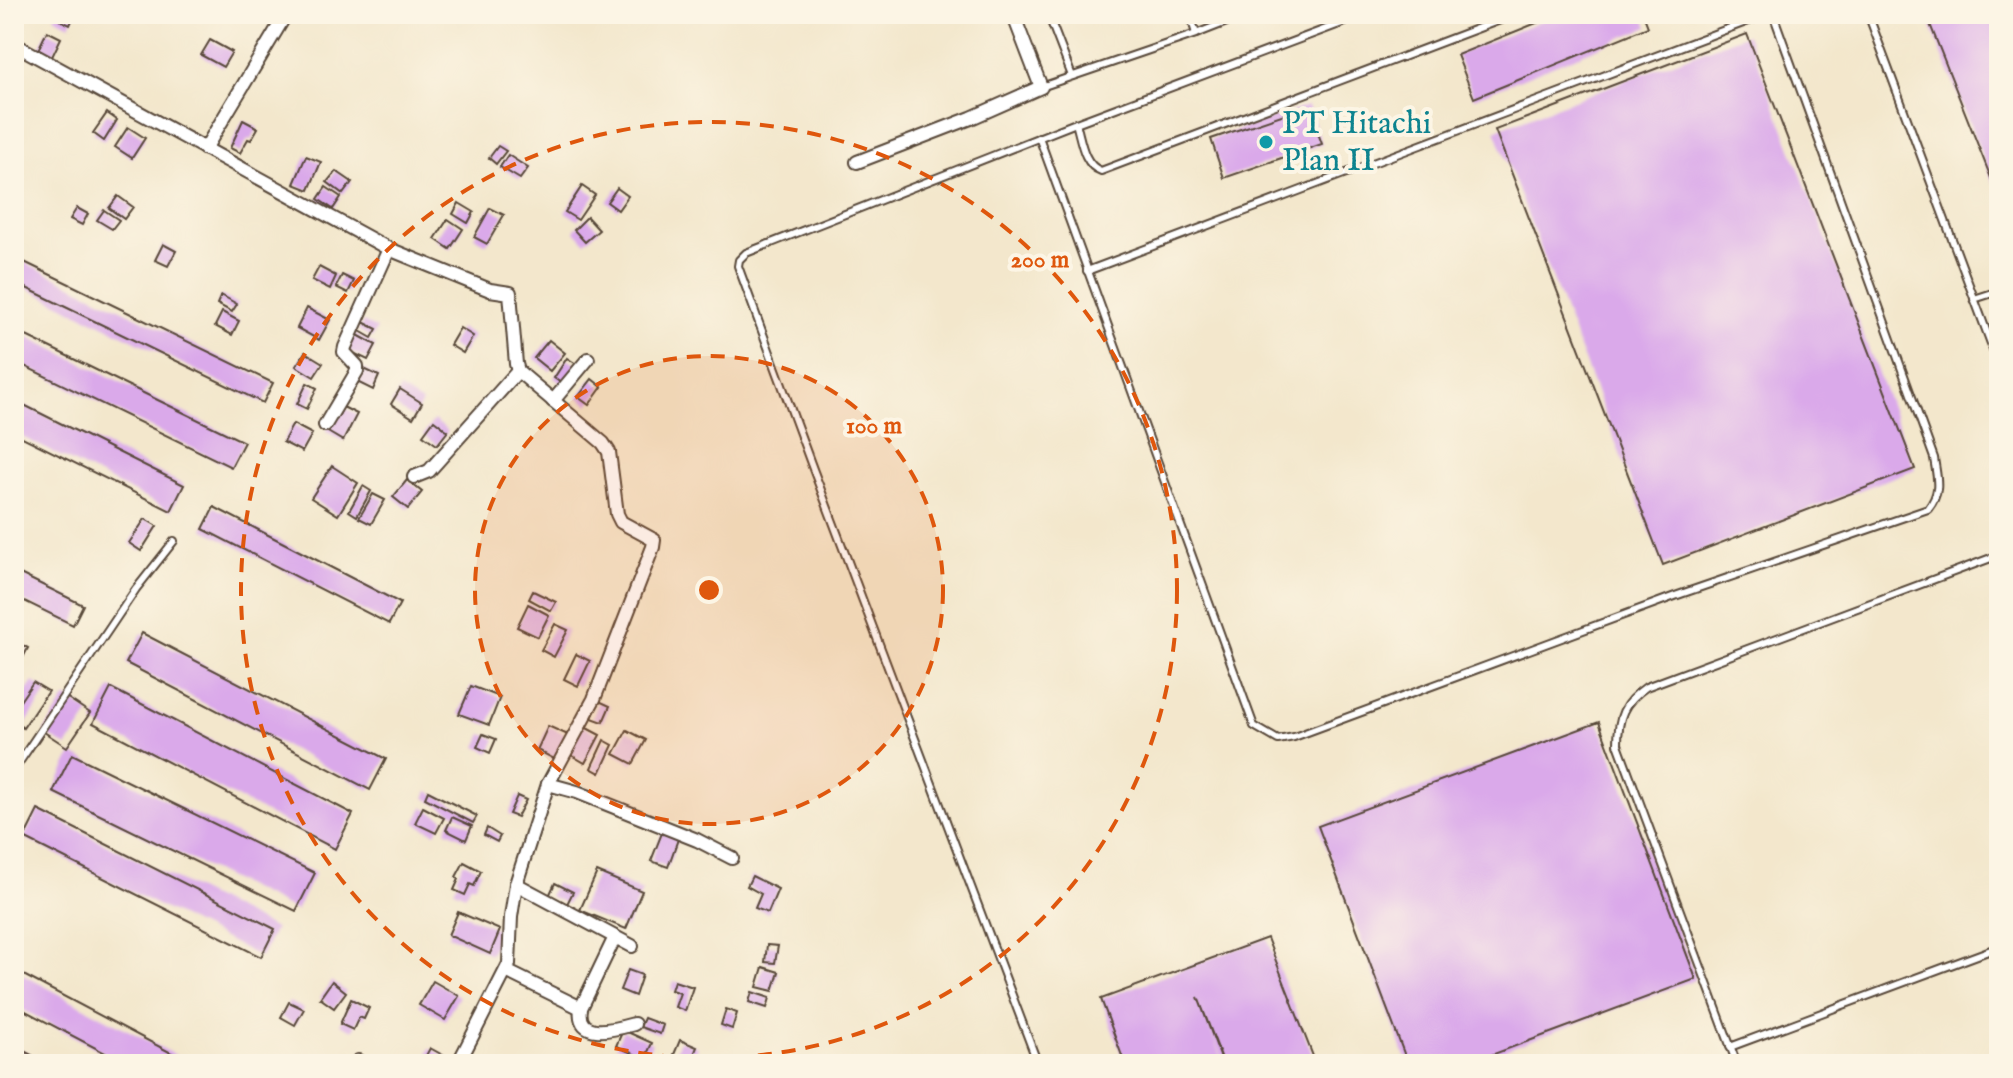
<svg xmlns="http://www.w3.org/2000/svg" width="2013" height="1078" font-family="'IM FELL English',serif">
<style>
.building{fill:#daa9ea}
.lines{fill:none;stroke-linecap:round;stroke-linejoin:round}
.service-casing{stroke:#574638;stroke-width:10}
.minor-casing{stroke:#574638;stroke-width:16}
.service{stroke:#fff;stroke-width:6}
.minor{stroke:#fff;stroke-width:12}
.ring{fill:none;stroke:#df570d;stroke-width:4;stroke-dasharray:14 10}
.culture-dot{fill:#0f9aa8;stroke:#fcf5e5;stroke-width:3}
.labels{text-anchor:middle;dominant-baseline:central;stroke-width:8;stroke-linejoin:round;paint-order:stroke}
.culture-label{font-size:32px;fill:#0d838f;stroke:#fcf5e5;text-anchor:start}
.centre{fill:#df570d;stroke:#fcf5e5;stroke-width:4}
.ring-label{font-size:24px;text-anchor:middle;font-weight:bold;fill:#df570d;stroke:#fcf5e5;stroke-width:8;stroke-linejoin:round;paint-order:stroke}
</style>
<rect width="100%" height="100%" fill="#fcf5e5"/>
<filter id="ink" filterUnits="userSpaceOnUse"><feTurbulence type="fractalNoise" baseFrequency=".0125" numOctaves="2"/><feDisplacementMap in="SourceGraphic" scale="16" xChannelSelector="R" yChannelSelector="G"/><feConvolveMatrix kernelMatrix="1 2 1 2 8 2 1 2 1" color-interpolation-filters="sRGB"/></filter>
<filter id="wash" filterUnits="userSpaceOnUse"><feTurbulence type="fractalNoise" baseFrequency=".006" numOctaves="4" result="noise"/><feDisplacementMap in="SourceGraphic" scale="32" xChannelSelector="R" yChannelSelector="G"/><feGaussianBlur stdDeviation="1.8" result="paint"/><feColorMatrix in="noise" values="0 0 0 0 0 0 0 0 0 0 0 0 0 0 0 0 0 1.4 0 .05"/><feComposite in="paint" operator="in"/></filter>
<g filter="url(#wash)">
<rect width="100%" height="100%" fill="#f3e7cc"/>
<g id="blocks">
<g class="building">
<polygon points="56,14 75,14 70,25 54,17"/>
<polygon points="1559,14 1643,14 1648,27 1474,98 1457,55"/>
<polygon points="1926,14 1999,14 1999,181 1993,183"/>
<polygon points="47,31 61,38 51,59 37,52"/>
<polygon points="1747,34 1915,469 1663,565 1495,130"/>
<polygon points="210,40 232,52 223,67 201,55"/>
<polygon points="1308,106 1322,144 1224,178 1211,139"/>
<polygon points="107,113 117,120 104,141 93,133"/>
<polygon points="243,120 258,128 251,140 248,139 240,153 230,148"/>
<polygon points="128,127 145,138 132,158 115,147"/>
<polygon points="498,146 506,151 496,164 489,158"/>
<polygon points="508,155 528,168 520,179 500,167"/>
<polygon points="306,156 321,162 309,190 294,184"/>
<polygon points="336,171 352,182 343,194 327,182"/>
<polygon points="582,186 595,195 578,220 565,212"/>
<polygon points="326,187 341,197 333,209 318,199"/>
<polygon points="617,188 628,196 618,210 607,202"/>
<polygon points="118,196 133,207 124,219 109,208"/>
<polygon points="459,203 474,212 468,223 453,214"/>
<polygon points="77,208 88,214 82,225 70,219"/>
<polygon points="490,208 504,215 487,244 474,237"/>
<polygon points="104,210 119,220 112,229 97,220"/>
<polygon points="587,217 599,230 585,242 574,230"/>
<polygon points="448,219 463,229 450,249 435,239"/>
<polygon points="163,244 176,251 168,266 155,260"/>
<polygon points="14,257 273,383 263,403 14,282"/>
<polygon points="319,267 336,276 330,289 312,280"/>
<polygon points="342,275 354,281 348,293 336,287"/>
<polygon points="221,295 237,304 232,312 217,304"/>
<polygon points="307,308 330,320 319,340 297,328"/>
<polygon points="222,312 239,321 232,335 215,326"/>
<polygon points="363,322 377,329 372,338 358,330"/>
<polygon points="460,328 473,336 463,353 450,345"/>
<polygon points="14,330 244,442 231,467 14,361"/>
<polygon points="354,333 376,345 368,360 345,349"/>
<polygon points="549,340 565,353 550,371 534,358"/>
<polygon points="305,352 323,363 314,377 296,366"/>
<polygon points="567,358 578,365 564,385 554,378"/>
<polygon points="362,368 379,376 373,390 355,381"/>
<polygon points="592,379 602,387 589,405 578,397"/>
<polygon points="307,383 317,388 307,409 297,404"/>
<polygon points="400,389 422,403 413,418 391,404"/>
<polygon points="14,400 184,485 171,511 14,433"/>
<polygon points="343,407 357,414 343,441 326,431 334,417 337,419"/>
<polygon points="434,420 448,431 437,445 423,435"/>
<polygon points="293,424 312,434 302,452 283,442"/>
<polygon points="332,466 358,483 338,515 311,498"/>
<polygon points="407,480 422,492 408,509 393,497"/>
<polygon points="363,486 371,491 357,516 349,511"/>
<polygon points="373,494 385,500 371,524 359,518"/>
<polygon points="214,507 400,603 389,624 203,529"/>
<polygon points="145,519 157,526 141,551 129,543"/>
<polygon points="14,571 83,605 73,625 14,596"/>
<polygon points="533,591 556,602 551,611 529,599"/>
<polygon points="528,604 549,615 538,637 517,627"/>
<polygon points="555,624 568,630 554,657 541,650"/>
<polygon points="142,633 386,759 370,790 126,663"/>
<polygon points="14,641 28,648 14,675"/>
<polygon points="576,654 590,661 578,686 564,679"/>
<polygon points="33,682 48,691 23,728 14,721 14,710"/>
<polygon points="471,686 500,697 489,725 459,714"/>
<polygon points="111,688 353,814 335,849 93,723"/>
<polygon points="66,697 90,713 67,747 44,732"/>
<polygon points="599,701 610,706 603,722 592,718"/>
<polygon points="1599,722 1696,979 1467,1064 1408,1064 1318,826"/>
<polygon points="581,725 600,735 585,763 566,752"/>
<polygon points="548,726 568,735 556,760 537,750"/>
<polygon points="627,730 646,740 633,764 614,754"/>
<polygon points="483,734 496,739 490,753 477,747"/>
<polygon points="604,740 613,745 600,773 591,768"/>
<polygon points="72,754 315,873 296,911 53,792"/>
<polygon points="428,791 477,816 473,823 425,798"/>
<polygon points="517,796 526,800 517,817 509,814"/>
<polygon points="423,807 444,818 436,833 415,823"/>
<polygon points="38,810 275,929 261,957 24,838"/>
<polygon points="452,817 472,826 466,840 446,830"/>
<polygon points="487,828 500,836 497,842 484,835"/>
<polygon points="662,833 678,839 668,867 651,861"/>
<polygon points="464,862 481,871 474,886 470,884 465,895 454,890 459,879 456,877"/>
<polygon points="597,872 642,891 626,929 580,910"/>
<polygon points="752,876 778,889 768,913 755,908 761,894 747,886"/>
<polygon points="555,883 573,892 567,904 549,896"/>
<polygon points="458,912 500,930 490,954 448,935"/>
<polygon points="1267,938 1316,1064 1224,1064 1198,997 1223,1064 1125,1064 1101,999"/>
<polygon points="767,945 778,946 775,963 765,962"/>
<polygon points="763,967 779,972 773,991 757,987"/>
<polygon points="14,970 179,1057 176,1064 126,1064 14,1005"/>
<polygon points="628,970 642,975 635,996 620,990"/>
<polygon points="332,981 346,992 334,1008 320,998"/>
<polygon points="433,981 459,996 445,1020 419,1005"/>
<polygon points="674,981 693,987 685,1011 675,1007 680,993 671,990"/>
<polygon points="752,992 770,998 767,1008 749,1002"/>
<polygon points="351,999 369,1008 364,1019 359,1017 353,1030 340,1024"/>
<polygon points="289,1002 304,1009 295,1025 281,1017"/>
<polygon points="726,1009 737,1013 732,1029 721,1025"/>
<polygon points="644,1018 663,1025 660,1034 640,1027"/>
<polygon points="623,1030 652,1043 645,1059 616,1046"/>
<polygon points="680,1040 697,1047 690,1064 670,1064"/>
<polygon points="14,1046 49,1064 14,1064"/>
<polygon points="430,1048 446,1057 442,1064 422,1063"/>
</g>
</g>
</g>
<g filter="url(#ink)">
<use href="#blocks" fill-opacity="0" stroke="#574638" stroke-width="2"/>
<g class="lines">
<defs>
<g id="service">
<polyline points="1048,14 1072,76"/>
<polyline points="1190,14 1196,34"/>
<polyline points="1868,14 1999,365"/>
<polyline points="1041,87 1196,34 1247,14"/>
<path d="M1076,123c5,16 7,42 25,48l415,-157"/>
<path d="M1039,137l215,589 24,14 16,-3 381,-141 253,-87c14,-18 9,-30 6,-51l-161,-444"/>
<polyline points="1087,271 1767,14"/>
<polyline points="1974,299 1999,291"/>
<polyline points="14,770 136,589 174,541"/>
<polyline points="1730,1047 1999,947"/>
<polyline points="1038,1064 813,469 738,266 739,260 746,253 1076,123 1366,14"/>
<path d="M1737,1064l-119,-320c0,-27 5,-41 28,-57l353,-132"/>
</g>
<g id="minor">
<polyline points="14,44 389,249 490,290 510,293 516,364 518,371 603,443 609,452 617,514 621,522 654,540 653,547 594,699 548,784 516,884 511,917 509,964 458,1064"/>
<polyline points="205,149 286,14"/>
<polyline points="857,162 971,118 1041,87 1013,14"/>
<polyline points="553,401 588,359"/>
<polyline points="325,425 357,371 357,366 344,352 345,347 389,249"/>
<polyline points="414,477 429,471 518,371"/>
<polyline points="548,784 577,792 697,840 732,858"/>
<polyline points="516,884 632,946"/>
<path d="M615,937l-34,71c-5,33 35,21 53,16"/>
<polyline points="506,971 581,1008"/>
<polyline points="356,1064 358,1061"/>
</g>
</defs>
<use href="#service" class="service-casing"/>
<use href="#minor" class="minor-casing"/>
<use href="#service" class="service"/>
<use href="#minor" class="minor"/>
</g>
</g>
<circle cx="709" cy="590" r="234" fill="#df570d" fill-opacity=".12"/>
<g class="ring">
<circle cx="709" cy="590" r="234"/>
<circle cx="709" cy="590" r="468"/>
</g>
<circle class="culture-dot" cx="1266" cy="142" r="8"/>
<g class="labels">
<g class="culture-label">
<text x="1282" y="124">PT Hitachi<tspan x="1282" dy="37">Plan II</tspan></text>
</g>
</g>
<circle cx="709" cy="590" r="12" class="centre"/>
<g class="ring-label">
<text x="1040" y="267">200 m</text>
<text x="874" y="433">100 m</text>
</g>
<rect width="2013" height="1078" fill="none" stroke="#fcf5e5" stroke-width="48"/>
</svg>
